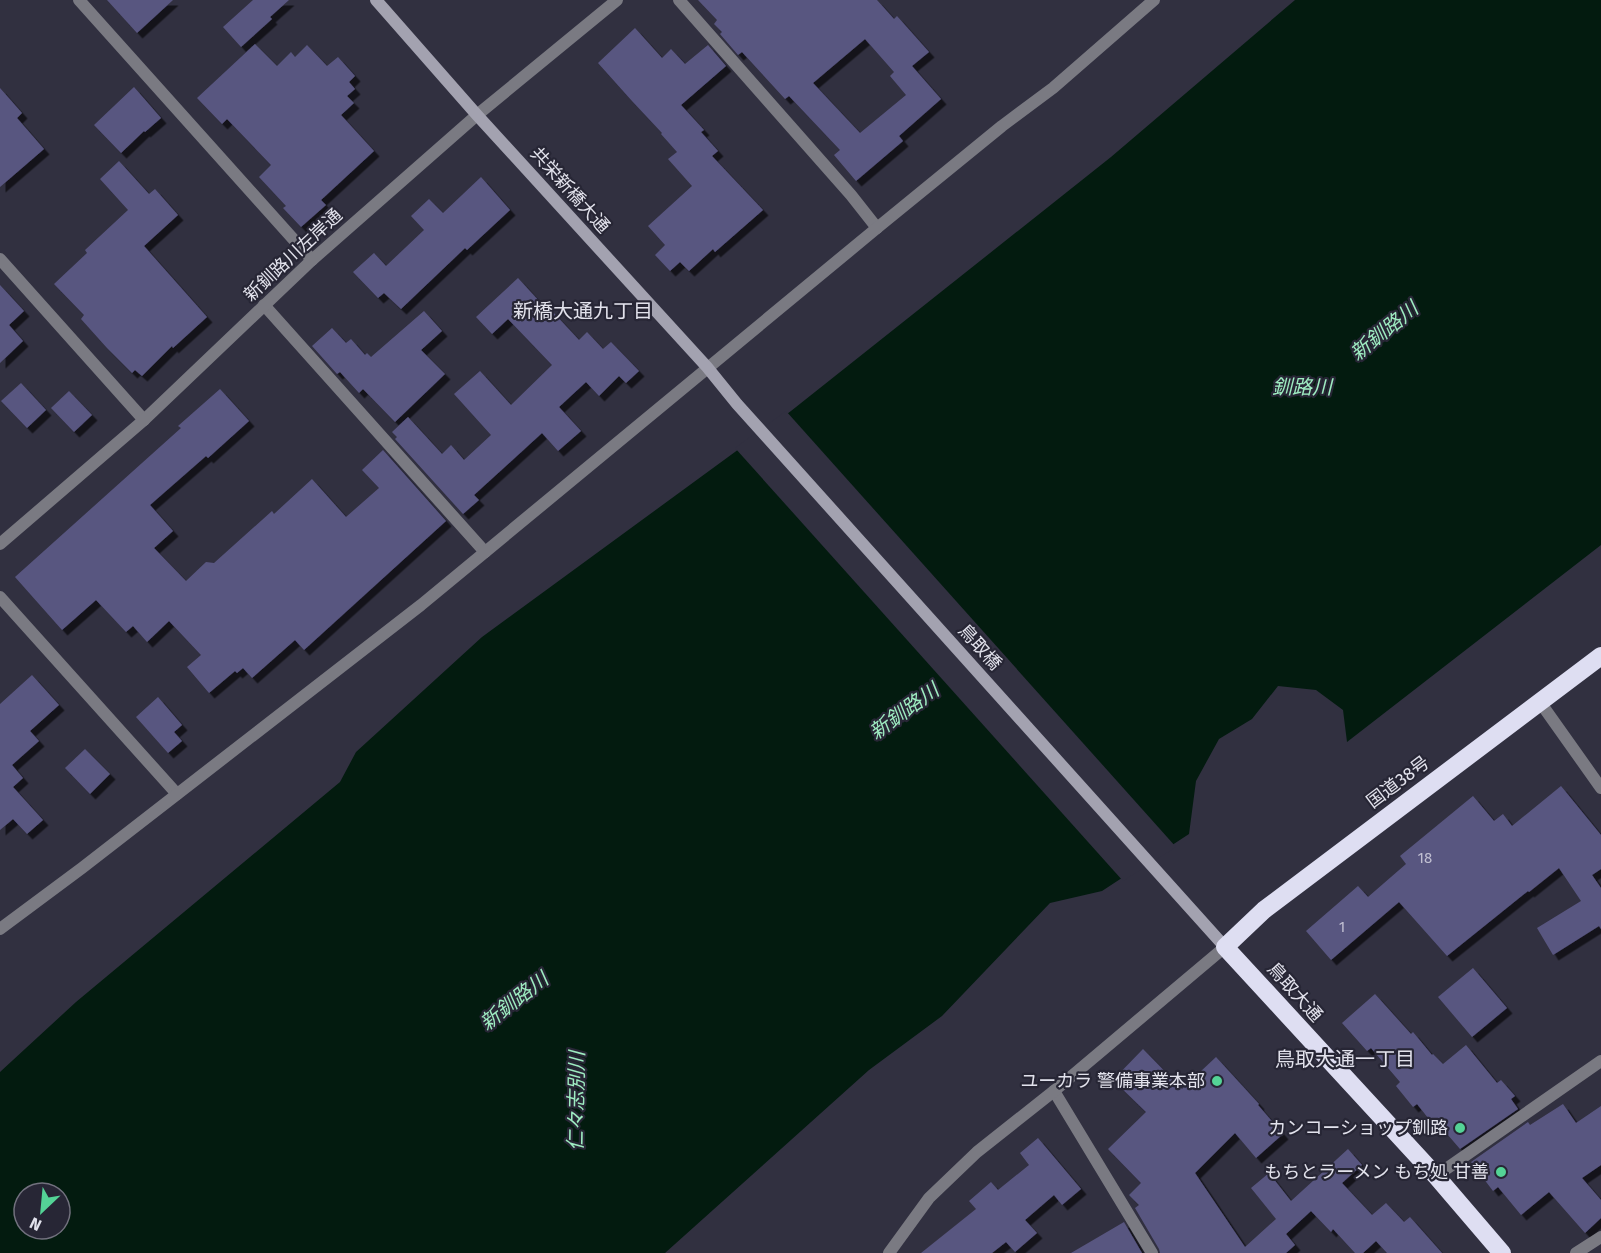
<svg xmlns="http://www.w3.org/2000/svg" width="1601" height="1253" font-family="'Fira Sans','Noto Sans JP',sans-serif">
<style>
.water{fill:#031b0f;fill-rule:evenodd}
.pier{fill:#313040}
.building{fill:#595680;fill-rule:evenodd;filter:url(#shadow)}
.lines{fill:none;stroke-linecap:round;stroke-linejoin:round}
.street{stroke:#7a7a82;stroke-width:12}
.secondary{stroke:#a3a2b0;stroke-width:12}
.highway{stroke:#dedef2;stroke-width:18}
.poi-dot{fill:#54d396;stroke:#272635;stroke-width:2}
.labels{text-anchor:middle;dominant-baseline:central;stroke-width:4.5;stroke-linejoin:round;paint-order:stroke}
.number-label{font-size:15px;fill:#c0bfd1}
.street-label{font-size:18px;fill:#e2e2ec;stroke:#272635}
.poi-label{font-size:18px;fill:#e2e2ec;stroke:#272635;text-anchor:end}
.neighbourhood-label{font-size:20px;fill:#e2e2ec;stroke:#272635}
.water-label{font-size:20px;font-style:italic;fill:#9eecc1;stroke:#272635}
</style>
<defs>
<filter id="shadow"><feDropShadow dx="5.5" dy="5.5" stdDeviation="0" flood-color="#0009"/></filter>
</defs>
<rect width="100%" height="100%" fill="#313040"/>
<path class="water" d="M1295,0h306v545l-254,197 -4,-32 -27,-20 -38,-4 -26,33 -33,20 -23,42 -7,53 -87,57 -52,12 -108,113 -73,54 -204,183h-665v-181l76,-70 264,-220 16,-30 126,-115 309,-226 320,-254zM24,1193h36v36h-36z"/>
<polygon class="pier" points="786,411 1176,847 1123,881 735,448"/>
<g class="building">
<polygon points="107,0 173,0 137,33"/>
<polygon points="253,0 289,0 270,17 272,19 241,47 223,27"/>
<path d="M698,0h179l17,19 3,-3 32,36 -17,14 29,33 -42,37 4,5 -47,40 -22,-26 6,-5 -51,-54 -4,3 -43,-47 -4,3 -18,-21 2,-2 -8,-8 3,-4zM865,39l29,33 -4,4 16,19 -46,38 -47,-50z"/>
<polygon points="635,28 662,58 671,49 685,64 708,45 726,66 681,105 704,130 701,132 718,151 712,156 763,210 715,252 713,249 689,271 680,262 670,271 655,255 665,245 648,226 692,186 668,159 677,152 661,134 662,133 632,101 598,63"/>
<polygon points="255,44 277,66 291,52 295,57 307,45 327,66 338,57 355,76 349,82 355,89 347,96 354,103 341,115 374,151 321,200 326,205 301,227 283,208 286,206 259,177 271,165 227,119 222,124 197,98"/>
<polygon points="134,87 161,118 145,132 144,131 121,153 94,125"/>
<polygon points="0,88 22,113 17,118 44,149 0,187"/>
<polygon points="119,161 149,194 155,189 178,215 144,246 207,317 173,348 172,346 142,376 135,370 132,373 107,348 81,319 84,315 54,284 87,253 85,250 128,210 100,179"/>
<polygon points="481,177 510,210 467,250 465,248 401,309 384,293 378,298 353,272 374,253 386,266 424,230 411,216 429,199 443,213"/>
<polygon points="518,278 550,313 552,311 579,340 587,332 603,349 611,342 639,371 626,383 619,376 599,396 586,382 559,407 581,431 558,451 542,433 474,495 479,500 463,514 395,439 397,437 392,432 408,417 442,454 451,445 464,460 491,435 454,394 480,371 511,405 552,365 508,319 492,334 476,317"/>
<polygon points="0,285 24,311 9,325 23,341 0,363"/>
<polygon points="424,311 442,331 421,350 445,374 395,422 363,389 359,393 340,372 337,374 312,346 332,328 346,343 351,339 365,355 367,353 371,357"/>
<polygon points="21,383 46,410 27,428 1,401"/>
<polygon points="220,389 249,421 208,458 206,456 150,505 173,531 154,548 186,581 206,562 214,563 272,511 274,514 312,479 346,517 379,488 362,470 383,450 446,521 304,650 295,640 252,678 243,668 237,673 235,671 209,693 187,667 201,655 169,621 147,642 133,626 126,632 96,600 62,630 15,577 181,428 178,426"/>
<polygon points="69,391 92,415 74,432 51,408"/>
<polygon points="32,675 59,705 30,731 39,741 12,765 23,778 13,787 43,820 27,834 13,819 0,830 0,704"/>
<polygon points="158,697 182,725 174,732 182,741 168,753 136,717"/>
<polygon points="85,749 110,774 90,794 65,768"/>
<polygon points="1561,786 1601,835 1601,869 1592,875 1601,888 1601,929 1599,926 1553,955 1537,928 1581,901 1559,868 1529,892 1528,891 1447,956 1399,902 1331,960 1306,931 1358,886 1368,897 1406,864 1400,856 1473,796 1494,821 1503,814 1512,826"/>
<polygon points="1473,968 1507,1008 1472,1037 1438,997"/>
<polygon points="1375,994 1411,1034 1413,1032 1432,1055 1433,1054 1443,1064 1466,1045 1497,1083 1501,1080 1515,1096 1511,1099 1518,1109 1460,1149 1435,1120 1432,1123 1417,1104 1413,1107 1396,1086 1400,1082 1371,1048 1367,1051 1342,1023"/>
<polygon points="1143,1049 1182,1089 1216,1057 1259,1104 1258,1105 1283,1134 1256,1158 1235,1133 1195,1173 1245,1247 1276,1219 1251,1188 1269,1173 1291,1201 1348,1149 1362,1165 1342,1183 1372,1215 1386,1203 1404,1222 1410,1217 1442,1253 1387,1253 1376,1241 1363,1253 1355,1253 1333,1229 1331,1232 1311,1211 1286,1234 1295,1245 1286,1253 1160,1253 1159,1249 1135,1208 1139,1205 1129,1195 1141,1183 1108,1149 1146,1112 1113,1080"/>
<polygon points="1563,1104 1576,1123 1601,1106 1601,1165 1582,1178 1601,1200 1601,1218 1585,1233 1549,1192 1521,1215 1498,1187 1493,1191 1471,1162 1528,1122 1530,1125"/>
<polygon points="1038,1138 1081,1189 1062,1205 1054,1195 1025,1220 1037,1233 1015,1252 1006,1242 992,1253 921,1253 976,1209 969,1201 991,1182 998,1190 1029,1165 1020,1153"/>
<polygon points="1124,1222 1142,1253 1071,1253"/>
</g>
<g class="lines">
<g class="street">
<polyline points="79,0 312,260"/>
<polyline points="679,0 851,195 877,228"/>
<polyline points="0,259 144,420"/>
<polyline points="264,305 485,552"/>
<polyline points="0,544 144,420 312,260 477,115 617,0"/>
<polyline points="0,597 177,794"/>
<polyline points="1540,702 1601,788"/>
<polyline points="0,929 82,868 421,605 877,228 1002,126 1053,88 1154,0"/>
<polyline points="1054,1091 1152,1253"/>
<polyline points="1436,1176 1601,1061"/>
<polyline points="889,1253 929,1198 977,1152 1054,1091 1225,947"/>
<polyline points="1576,1253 1601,1237"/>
</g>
<polyline class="secondary" points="376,0 477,115 707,367 737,404 1225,947"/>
<polyline class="highway" points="1502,1253 1436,1176 1225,947 1264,910 1601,656"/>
</g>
<g class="poi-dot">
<circle cx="1217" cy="1081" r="6"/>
<circle cx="1460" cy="1128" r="6"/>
<circle cx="1501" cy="1172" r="6"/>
</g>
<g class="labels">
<g class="number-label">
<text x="1425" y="858">18</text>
<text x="1342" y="927">1</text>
</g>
<g class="street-label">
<text transform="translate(570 190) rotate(48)">共栄新橋大通</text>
<text transform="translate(293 255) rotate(-43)">新釧路川左岸通</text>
<text transform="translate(980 647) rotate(48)">鳥取橋</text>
<text transform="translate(1398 782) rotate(-37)">国道38号</text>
<text transform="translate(1295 992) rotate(48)">鳥取大通</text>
</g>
<g class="poi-label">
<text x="1205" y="1081">ユーカラ 警備事業本部</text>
<text x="1448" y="1128">カンコーショップ釧路</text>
<text x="1489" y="1172">もちとラーメン もち処 甘善</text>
</g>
<g class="neighbourhood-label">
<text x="583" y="311">新橋大通九丁目</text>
<text x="1345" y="1059">鳥取大通一丁目</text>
</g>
<g class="water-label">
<text transform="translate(1384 331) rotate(-39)">新釧路川</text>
<text x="1302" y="387">釧路川</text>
<text transform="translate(904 711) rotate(-36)">新釧路川</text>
<text transform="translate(514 1001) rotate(-38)">新釧路川</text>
<text transform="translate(576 1101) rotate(-89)">仁々志別川</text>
</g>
</g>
<g transform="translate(42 1211) rotate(206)"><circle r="28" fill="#272635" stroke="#72717e" stroke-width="1.5"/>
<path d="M0-4.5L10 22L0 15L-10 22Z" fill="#54d396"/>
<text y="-9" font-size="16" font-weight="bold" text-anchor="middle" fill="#e2e2ec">N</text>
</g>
</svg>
